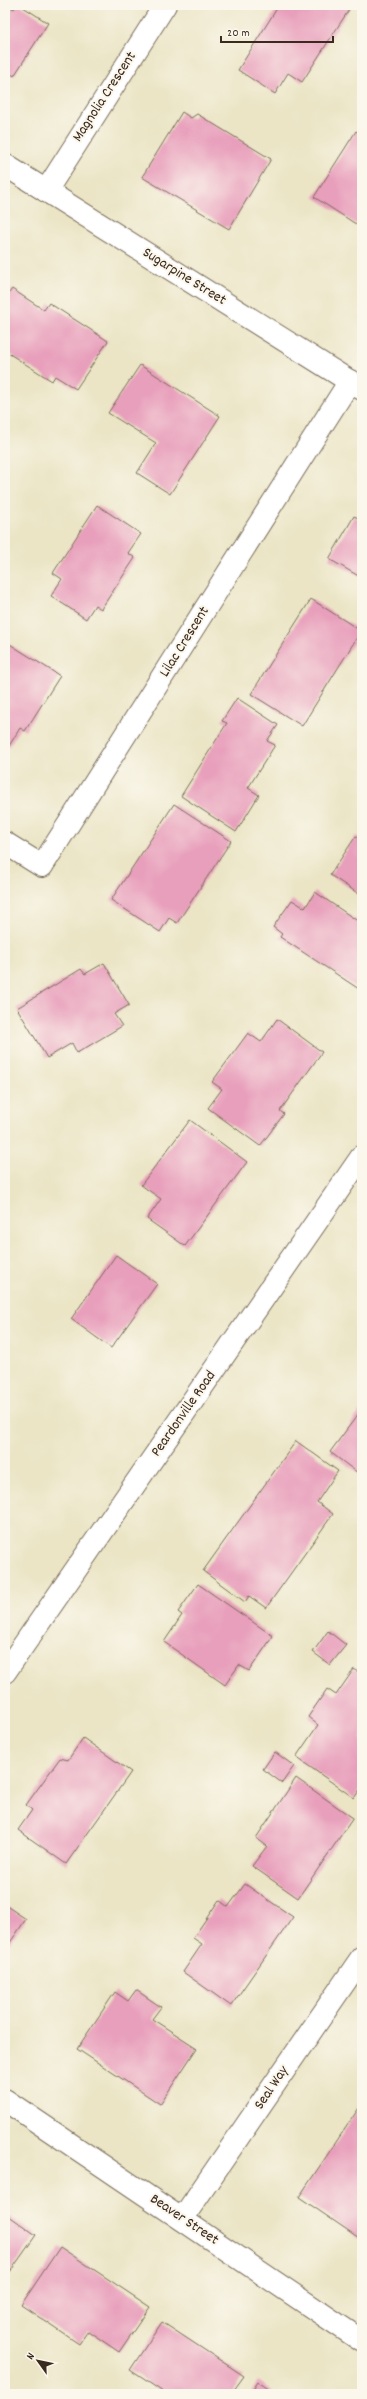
<svg xmlns="http://www.w3.org/2000/svg" width="367" height="2399" font-family="Dekko,sans-serif">
<style>
.building{fill:#e89fbb}
.lines{fill:none;stroke-linecap:round;stroke-linejoin:round}
.minor-casing{stroke:#796b59;stroke-width:24}
.secondary-casing{stroke:#796b59;stroke-width:24}
.minor{stroke:#fff;stroke-width:22}
.secondary{stroke:#fff;stroke-width:22}
.labels{text-anchor:middle;dominant-baseline:central;stroke-width:4;stroke-linejoin:round;paint-order:stroke}
.street-label{font-size:15px;fill:#3b2a1e;stroke:#fbf7ec}
</style>
<rect width="100%" height="100%" fill="#fbf7ec"/>
<filter id="ink" filterUnits="userSpaceOnUse"><feTurbulence type="fractalNoise" baseFrequency=".025" numOctaves="2"/><feDisplacementMap in="SourceGraphic" scale="8" xChannelSelector="R" yChannelSelector="G"/><feConvolveMatrix kernelMatrix="1 2 1 2 8 2 1 2 1" color-interpolation-filters="sRGB"/></filter>
<filter id="wash" filterUnits="userSpaceOnUse"><feTurbulence type="fractalNoise" baseFrequency=".012" numOctaves="4" result="noise"/><feDisplacementMap in="SourceGraphic" scale="16" xChannelSelector="R" yChannelSelector="G"/><feGaussianBlur stdDeviation="0.9" result="paint"/><feColorMatrix in="noise" values="0 0 0 0 0 0 0 0 0 0 0 0 0 0 0 0 0 1.4 0 .05"/><feComposite in="paint" operator="in"/></filter>
<g filter="url(#wash)">
<rect width="100%" height="100%" fill="#ebe5c6"/>
<g id="blocks">
<g class="building">
<polygon points="5,5 14,9 17,5 20,5 48,23 14,76 5,70"/>
<polygon points="279,5 352,5 302,82 288,73 275,94 238,70"/>
<polygon points="182,112 191,118 197,114 271,159 229,229 142,177"/>
<polygon points="356,131 362,135 362,228 314,197"/>
<polygon points="12,289 44,310 49,303 108,341 76,389 55,376 52,381 5,351 5,299"/>
<polygon points="140,365 220,416 170,494 137,473 156,443 108,413"/>
<polygon points="97,505 141,534 128,553 135,558 101,609 95,605 86,619 51,596 62,579 53,573"/>
<polygon points="354,516 362,520 362,578 329,559"/>
<polygon points="311,599 361,631 302,726 251,694"/>
<polygon points="5,641 60,676 25,731 20,728 9,746 5,744"/>
<polygon points="237,698 278,725 267,741 275,745 248,788 259,795 236,832 181,796 227,723 222,721"/>
<polygon points="174,804 231,841 177,923 169,918 160,932 111,900"/>
<polygon points="356,836 362,840 362,896 330,875"/>
<polygon points="315,892 362,924 362,991 280,937 282,934 273,927 292,900 305,908"/>
<polygon points="104,963 129,1005 114,1014 122,1026 77,1053 72,1043 47,1058 17,1008 81,969 85,974"/>
<polygon points="277,1019 322,1052 280,1111 284,1114 260,1146 208,1108 222,1089 212,1082 248,1033 261,1042"/>
<polygon points="190,1120 247,1162 185,1246 147,1219 161,1199 141,1185"/>
<polygon points="116,1255 157,1284 111,1348 71,1319"/>
<polygon points="362,1409 362,1476 330,1452"/>
<polygon points="296,1441 338,1471 317,1502 333,1514 266,1608 249,1596 245,1602 203,1571"/>
<polygon points="198,1584 273,1636 249,1671 239,1665 225,1685 164,1642 182,1615 178,1612"/>
<polygon points="328,1631 346,1645 330,1665 313,1652"/>
<polygon points="354,1669 362,1675 362,1787 354,1798 296,1757 318,1725 308,1717 327,1689 336,1695"/>
<polygon points="83,1738 131,1772 66,1864 18,1830 32,1810 26,1805 60,1758 68,1760"/>
<polygon points="275,1752 294,1766 282,1783 263,1769"/>
<polygon points="296,1778 353,1818 298,1898 252,1866 267,1846 256,1838"/>
<polygon points="245,1884 293,1917 231,2006 183,1972 202,1944 193,1938 219,1900 228,1907"/>
<polygon points="5,1905 26,1919 5,1950"/>
<polygon points="136,1990 161,2007 152,2019 197,2048 160,2104 77,2049 115,1992 128,2001"/>
<polygon points="361,2105 362,2106 362,2240 299,2197"/>
<polygon points="5,2213 36,2235 5,2279"/>
<polygon points="60,2247 150,2307 119,2352 88,2331 79,2344 21,2305"/>
<polygon points="162,2322 244,2376 231,2394 166,2394 130,2370"/>
<polygon points="258,2382 276,2394 250,2394"/>
</g>
</g>
</g>
<g filter="url(#ink)">
<use href="#blocks" fill-opacity="0" stroke="#796b59" stroke-width="1"/>
<g class="lines">
<defs>
<g id="minor">
<polyline points="5,165 362,389"/>
<polyline points="46,191 165,5"/>
<polyline points="5,843 42,866 350,381"/>
<polyline points="5,2100 362,2341"/>
<polyline points="182,2219 362,1957"/>
</g>
<polyline id="secondary" points="5,1672 362,1156"/>
</defs>
<use href="#minor" class="minor-casing"/>
<use href="#secondary" class="secondary-casing"/>
<use href="#minor" class="minor"/>
<use href="#secondary" class="secondary"/>
</g>
</g>
<g class="labels">
<g class="street-label">
<text transform="translate(105 97) rotate(-57)">Magnolia Crescent</text>
<text transform="translate(184 277) rotate(32)">Sugarpine Street</text>
<text transform="translate(185 642) rotate(-58)">Lilac Crescent</text>
<text transform="translate(184 1414) rotate(-55)">Peardonville Road</text>
<text transform="translate(272 2088) rotate(-56)">Seal Way</text>
<text transform="translate(184 2220) rotate(34)">Beaver Street</text>
</g>
</g>
<rect width="367" height="2399" fill="none" stroke="#fbf7ec" stroke-width="20"/>
<g transform="translate(38 2361) rotate(303)" stroke="#fbf7ec" stroke-width="3" paint-order="stroke">
<path d="M0-3L7 15L0 10L-7 15Z" fill="#3b2a1e"/>
<text y="-6" font-size="11" font-weight="bold" text-anchor="middle" fill="#3b2a1e">N</text>
</g>
<path d="M221 36v6h112v-6" fill="none" stroke="#3b2a1e" stroke-width="2"/>
<text x="227" y="36" font-size="12" fill="#3b2a1e" stroke="#fbf7ec" stroke-width="3" paint-order="stroke">20 m</text>
</svg>
